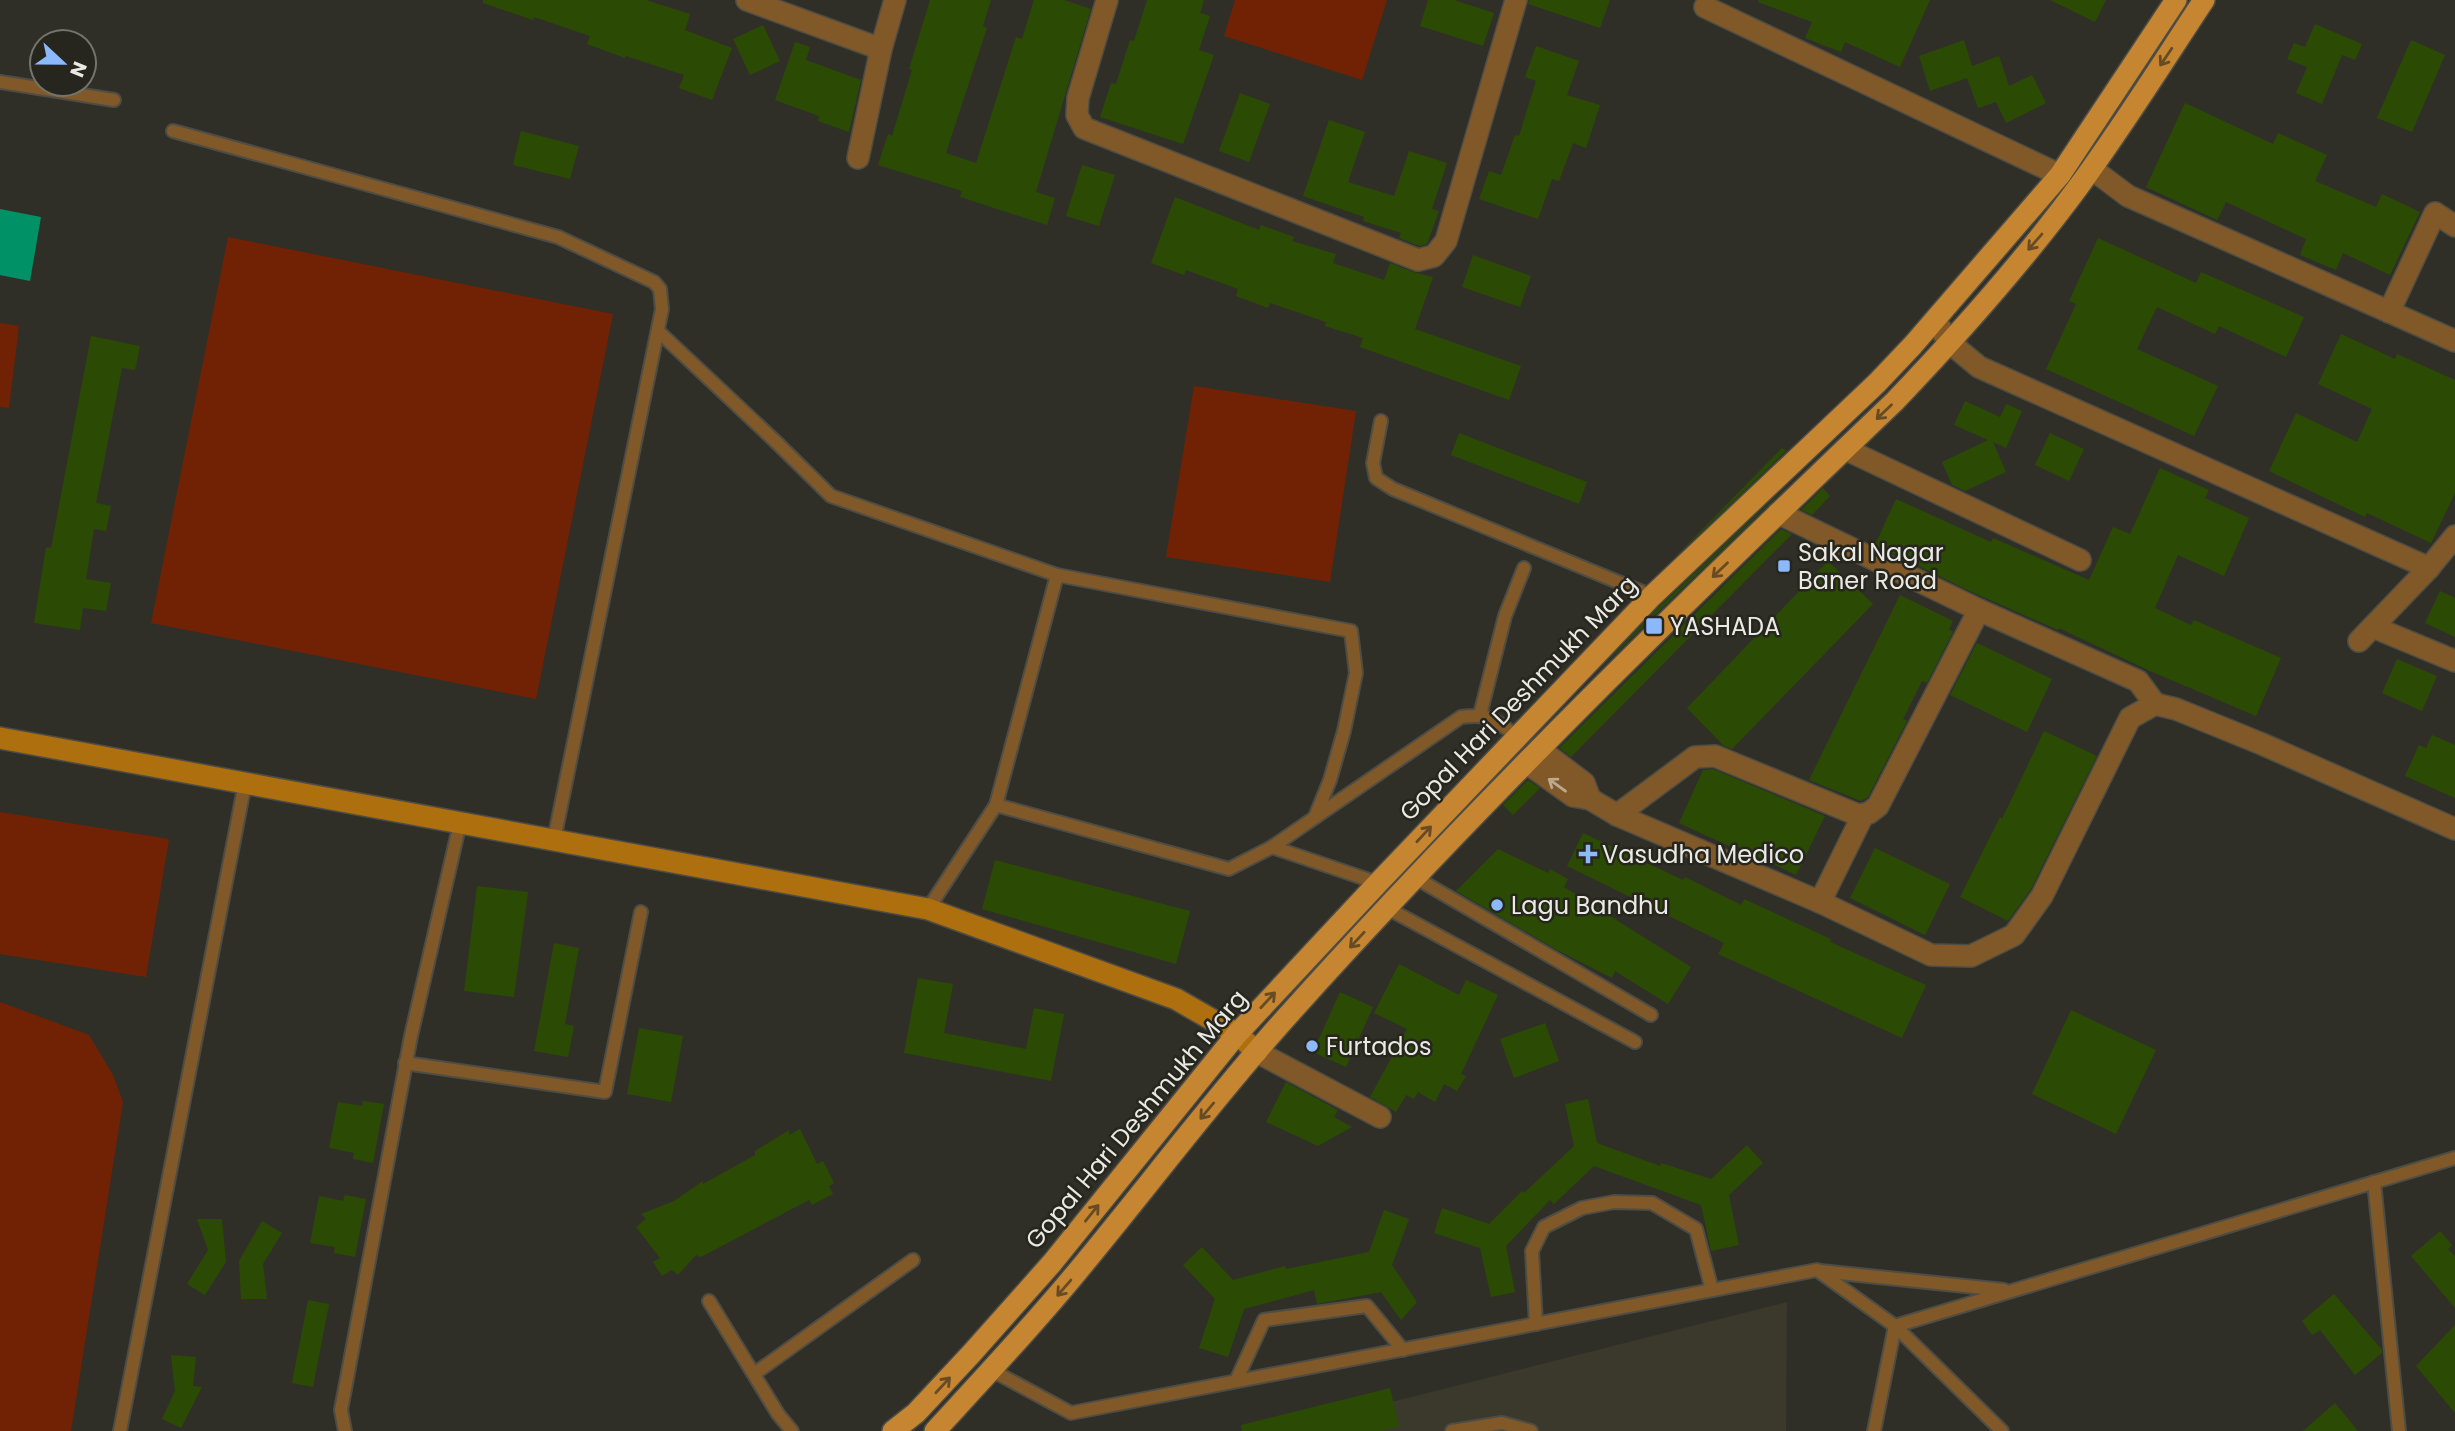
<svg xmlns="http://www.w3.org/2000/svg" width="2455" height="1431" font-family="Poppins,sans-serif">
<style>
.built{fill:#3b392b}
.green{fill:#712204}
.water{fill:#009166}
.building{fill:#2b4b05}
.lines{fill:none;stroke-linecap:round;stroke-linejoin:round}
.lane-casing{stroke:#4e4d45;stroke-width:16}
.street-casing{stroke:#4e4d45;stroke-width:24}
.secondary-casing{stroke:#4e4d45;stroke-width:24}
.primary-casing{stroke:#4e4d45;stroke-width:24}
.lane{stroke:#815928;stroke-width:12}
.street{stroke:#815928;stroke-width:21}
.secondary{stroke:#ae6f0e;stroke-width:21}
.primary{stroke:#c68530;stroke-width:21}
.oneway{stroke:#664b25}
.oneway2{stroke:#bba990}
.poi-dot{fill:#8bb9fc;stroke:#26251e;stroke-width:2.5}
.labels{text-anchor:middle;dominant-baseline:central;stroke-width:5;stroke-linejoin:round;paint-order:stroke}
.poi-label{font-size:24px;fill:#eaeae5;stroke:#26251e;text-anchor:start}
.street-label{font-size:24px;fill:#eaeae5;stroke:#26251e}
</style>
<rect width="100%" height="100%" fill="#302f27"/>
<polygon class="built" points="1787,1302 1786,1431 1276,1431"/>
<g class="green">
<polygon points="1235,0 1387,0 1362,80 1224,36"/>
<polygon points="228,237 613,314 536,699 151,623"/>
<polygon points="0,323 19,326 9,408 0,407"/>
<polygon points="1194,386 1356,411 1330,582 1166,557"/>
<polygon points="0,812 169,839 146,977 0,954"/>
<polygon points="0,1002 89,1035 113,1075 123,1102 71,1431 0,1431"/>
</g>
<polygon class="water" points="0,209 41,217 30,281 0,275"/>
<g class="building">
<polygon points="483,0 646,0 690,14 685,30 732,48 712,100 679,88 684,75 626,56 625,58 587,44 590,36 534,17 533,20 483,3"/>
<polygon points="930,0 991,0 983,26 987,28 946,153 976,163 1016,37 1022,39 1034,0 1064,0 1091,9 1036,192 1055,198 1047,225 960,197 962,191 878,165 888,134 892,136 912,70 909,69"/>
<polygon points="1147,0 1204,0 1200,13 1210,16 1199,50 1214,55 1183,144 1100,117 1111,83 1116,84 1130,40 1134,41"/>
<polygon points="1428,0 1454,0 1494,13 1483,46 1420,26"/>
<polygon points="1529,0 1610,0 1600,28 1528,4"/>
<polygon points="1759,0 1930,0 1900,67 1845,42 1841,52 1805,38 1812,22 1758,2"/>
<polygon points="2050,0 2106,0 2095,22"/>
<polygon points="2315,24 2362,44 2355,60 2342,55 2322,104 2296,93 2307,67 2287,59 2294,43 2305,47"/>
<polygon points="763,25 780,61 750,75 733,39"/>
<polygon points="1964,40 1972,66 1999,56 2009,86 2032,75 2046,103 2006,123 1996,102 1978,108 1967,78 1930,91 1919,56"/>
<polygon points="2411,40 2445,55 2412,132 2377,118"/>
<polygon points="795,42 810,47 806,60 861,80 849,132 818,121 819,116 775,100"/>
<polygon points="1536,46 1579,61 1567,95 1600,105 1586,148 1573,143 1559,181 1552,179 1538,219 1479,199 1489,171 1501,175 1515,135 1519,136 1536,81 1525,77"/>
<polygon points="1240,93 1270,104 1249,162 1219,151"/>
<polygon points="2185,103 2273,144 2278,133 2327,155 2315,181 2376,207 2382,194 2420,212 2390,275 2343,253 2336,270 2300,255 2306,239 2226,202 2217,220 2146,187"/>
<polygon points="1329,120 1365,132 1348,182 1394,196 1409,151 1447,163 1432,209 1439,211 1427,244 1419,246 1399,238 1401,233 1363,221 1364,217 1303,196"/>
<polygon points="521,131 579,146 570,179 513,165"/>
<polygon points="1082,165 1115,175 1099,226 1066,216"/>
<polygon points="1175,197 1259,230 1261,225 1294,237 1292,241 1336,254 1333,263 1384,280 1390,263 1413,272 1433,277 1415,329 1521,366 1509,400 1360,347 1363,338 1325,326 1326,322 1270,303 1268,308 1236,296 1238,289 1186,270 1184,275 1151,263"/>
<polygon points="2098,238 2196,283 2201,272 2304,317 2286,357 2219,326 2215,334 2157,307 2137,349 2218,386 2194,436 2046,369 2076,304 2069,301"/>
<polygon points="1473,255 1531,276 1520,307 1462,287"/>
<polygon points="2341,334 2395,359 2397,354 2455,380 2455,493 2431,543 2367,513 2365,517 2269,471 2296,413 2357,442 2372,409 2318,384"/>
<polygon points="91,336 140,346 135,370 122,368 96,503 111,506 106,531 94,529 86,579 111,583 106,611 83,608 80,630 34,623 46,547 51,548"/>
<polygon points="1965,401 2000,417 2006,404 2022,411 2006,448 1993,442 2006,472 1965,491 1952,485 1942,462 1988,440 1954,425"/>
<polygon points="1459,433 1587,482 1579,504 1451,455"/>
<polygon points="2050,433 2084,449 2069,481 2035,465"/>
<polygon points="1782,448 1786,451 1673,559"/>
<polygon points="2160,468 2209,490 2205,498 2249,518 2224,576 2178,555 2155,608 2191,625 2194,620 2281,658 2256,716 2150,671 2059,628 2058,630 1965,589 1917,565 1920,556 1913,563 1875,545 1896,499 1991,542 1993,538 2089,580 2113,527 2130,534"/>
<polygon points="1802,472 1651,619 1597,672 1661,605"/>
<polygon points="1823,488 1830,496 1812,515 1801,510"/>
<polygon points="1781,529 1792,534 1571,757 1559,748"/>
<polygon points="1828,561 1873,604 1732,749 1724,746 1687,708"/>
<polygon points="2440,591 2455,598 2455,637 2425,623"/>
<polygon points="1900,595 1953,621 1949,629 1953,632 1927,683 1922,681 1903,719 1907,721 1868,797 1861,801 1809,780"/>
<polygon points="1977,643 2052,679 2027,732 1950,695"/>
<polygon points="2397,659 2437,676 2422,711 2382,693"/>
<polygon points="2044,731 2097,756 2031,889 2008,921 1960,897 2000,817 2002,819"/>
<polygon points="2432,735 2455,745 2455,798 2405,776 2419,745 2426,748"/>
<polygon points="1713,769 1825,816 1796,875 1732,844 1731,847 1679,823 1703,770"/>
<polygon points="1528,780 1540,788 1513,815 1503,805"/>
<polygon points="1583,833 1683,880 1685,877 1741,905 1744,899 1831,939 1830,942 1926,985 1902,1038 1718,954 1724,943 1567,866"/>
<polygon points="1875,848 1950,884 1925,935 1850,898"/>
<polygon points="1498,849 1548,873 1550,869 1568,879 1564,887 1691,967 1668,1004 1615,971 1612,978 1555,949 1456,891"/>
<polygon points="995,860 1190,911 1176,964 982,909"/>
<polygon points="477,886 528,892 514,997 464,991"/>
<polygon points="554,943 579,948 565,1024 574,1026 568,1057 534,1051"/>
<polygon points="1399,964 1459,995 1466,980 1498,995 1461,1074 1466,1076 1457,1091 1444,1084 1435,1102 1418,1092 1414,1099 1406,1095 1396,1112 1370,1097 1407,1029 1374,1013"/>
<polygon points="918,978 953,984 944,1033 1026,1049 1034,1008 1064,1014 1051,1081 904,1053"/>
<polygon points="1340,992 1373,1007 1346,1067 1313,1052"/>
<polygon points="2071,1010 2156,1050 2116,1134 2032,1094"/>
<polygon points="1545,1023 1559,1061 1514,1078 1500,1039"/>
<polygon points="639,1028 683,1036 671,1102 627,1094"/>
<polygon points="1286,1082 1338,1110 1334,1117 1352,1127 1318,1146 1266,1122"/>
<polygon points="1588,1099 1597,1143 1660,1166 1661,1163 1711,1179 1747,1145 1763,1163 1729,1195 1739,1245 1711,1251 1701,1205 1594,1166 1554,1204 1550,1200 1506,1246 1515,1292 1491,1297 1480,1248 1434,1233 1442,1208 1489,1224 1522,1191 1524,1193 1574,1146 1565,1104"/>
<polygon points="363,1101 384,1104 373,1163 353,1159 354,1153 329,1148 338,1102 362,1106"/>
<polygon points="800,1129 817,1164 823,1161 834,1183 829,1186 833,1194 812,1205 809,1200 701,1257 696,1255 678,1275 672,1270 662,1276 653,1262 660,1258 636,1227 646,1219 641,1214 674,1201 703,1181 703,1184 755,1155 755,1151 789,1130 789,1135"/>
<polygon points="345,1195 366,1199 355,1257 334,1253 335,1247 310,1243 319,1196 343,1201"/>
<polygon points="1384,1210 1409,1219 1392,1265 1417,1302 1401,1320 1381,1292 1317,1304 1314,1290 1244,1309 1228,1357 1199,1348 1215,1299 1183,1265 1202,1247 1233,1280 1285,1266 1286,1269 1369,1252"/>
<polygon points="197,1219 222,1219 226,1262 205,1295 187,1284 208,1250"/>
<polygon points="262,1221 282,1233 263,1264 267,1299 241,1299 239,1261"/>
<polygon points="2440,1231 2452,1245 2448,1249 2455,1256 2455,1308 2411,1256"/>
<polygon points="2334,1294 2382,1350 2382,1353 2355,1375 2320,1330 2312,1335 2302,1321"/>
<polygon points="308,1300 329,1304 313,1387 292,1383"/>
<polygon points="2455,1325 2455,1413 2416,1366"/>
<polygon points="171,1355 196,1357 193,1386 202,1387 181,1428 162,1419 175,1391"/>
<polygon points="1390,1388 1399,1426 1381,1431 1242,1431 1241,1425"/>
<polygon points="2335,1403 2358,1431 2303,1431"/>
</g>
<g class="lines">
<defs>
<g id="lane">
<polyline points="0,82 114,100"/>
<polyline points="173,131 558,237 654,282 660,289 662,309 554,840"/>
<polyline points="658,331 774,440 831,496 1057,575"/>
<polyline points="1381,421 1373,463 1376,478 1393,489 1652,596"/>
<polyline points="1480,715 1505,616 1524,568"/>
<polyline points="996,805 1057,575 1351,631 1356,673 1344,731 1330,780 1315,817"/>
<polyline points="1272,847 1378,883"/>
<polyline points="1416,878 1651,1015"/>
<polyline points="1387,908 1635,1042"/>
<path d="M928,909l68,-104 233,64 43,-22 189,-130c29,-4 34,2 56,20"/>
<polyline points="405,1063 605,1092 641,912"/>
<polyline points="2374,1182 2399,1431"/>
<polyline points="1820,1271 2004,1290"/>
<polyline points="709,1301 778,1414 792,1431"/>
<polyline points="1536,1324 1532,1251 1544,1227 1582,1208 1614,1202 1652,1203 1696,1229 1712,1290"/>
<polyline points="1895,1326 2002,1431"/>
<polyline points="991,1370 1071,1413 1817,1270 1895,1326 2455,1158"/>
<polyline points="754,1374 913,1260"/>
<polyline points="1236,1381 1264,1320 1367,1306 1403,1350"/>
<polyline points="120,1431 245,783"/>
<polyline points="345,1431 341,1410 411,1036 460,823"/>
<polyline points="1452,1431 1502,1423 1531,1431"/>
<polyline points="1874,1431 1895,1326"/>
</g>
<g id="street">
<polyline points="747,0 881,49 895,0"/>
<polyline points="1107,0 1078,98 1077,115 1084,128 1418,260 1434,256 1446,241 1516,0"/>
<polyline points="1705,7 2060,175"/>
<polyline points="858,158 881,49"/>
<polyline points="2092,169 2128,196 2455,341"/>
<polyline points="2389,312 2435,213 2455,226"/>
<polyline points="1935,320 1949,342 1979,367 2429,568"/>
<polyline points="1845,449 2080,560"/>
<polyline points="1778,513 1979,610 2138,681 2155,704"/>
<polyline points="2373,627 2455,661"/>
<polyline points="2359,641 2429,568 2455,536"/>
<polyline points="1539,749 1584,783 1590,799"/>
<polyline points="1527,763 1573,796 1590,799 1617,815 1820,902 1931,955 1971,956 2014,935 2042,896 2130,718 2155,704 2176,709 2262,744 2455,829"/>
<polyline points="1617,815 1695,757 1715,756 1858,815 1869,813 1878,806 1979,610"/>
<polyline points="1820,902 1863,815"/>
<polyline points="1257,1052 1380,1117"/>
</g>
<polyline id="secondary" points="0,738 928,909 1176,999 1237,1034 1257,1052"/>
<g id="primary">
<polyline points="893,1431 916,1413 972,1353 1052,1263 1237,1034 1378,883 1652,596 1877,383 1913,345 2060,175 2176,0"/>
<path d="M935,1431c46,-50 93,-100 137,-153 71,-85 137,-174 211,-257 194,-217 402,-419 612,-620 64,-67 128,-139 184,-215 44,-60 84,-124 125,-186"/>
</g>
</defs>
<use href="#lane" class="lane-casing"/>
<use href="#street" class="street-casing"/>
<use href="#secondary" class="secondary-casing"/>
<use href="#primary" class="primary-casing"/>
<use href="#lane" class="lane"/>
<use href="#street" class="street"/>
<use href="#secondary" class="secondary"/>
<use href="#primary" class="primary"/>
</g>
<defs><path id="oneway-shaft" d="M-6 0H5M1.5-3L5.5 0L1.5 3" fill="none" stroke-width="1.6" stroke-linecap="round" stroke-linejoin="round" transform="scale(1.75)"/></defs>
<g class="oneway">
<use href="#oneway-shaft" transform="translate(2166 57) rotate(124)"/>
<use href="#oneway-shaft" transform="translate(2035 242) rotate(131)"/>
<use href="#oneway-shaft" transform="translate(1884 412) rotate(136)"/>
<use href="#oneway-shaft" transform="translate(1720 570) rotate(136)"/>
<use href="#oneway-shaft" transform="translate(1424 834) rotate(-47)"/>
<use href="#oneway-shaft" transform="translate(1357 940) rotate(133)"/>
<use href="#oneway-shaft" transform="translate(1268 1000) rotate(-47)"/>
<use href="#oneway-shaft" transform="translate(1207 1111) rotate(130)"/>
<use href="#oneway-shaft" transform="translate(1092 1213) rotate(-51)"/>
<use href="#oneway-shaft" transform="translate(1064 1288) rotate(131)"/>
<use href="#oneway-shaft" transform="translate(943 1385) rotate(-47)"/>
</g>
<use class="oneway2" href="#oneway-shaft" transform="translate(1557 785) rotate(-144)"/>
<g class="poi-dot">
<rect x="1777" y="559" width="14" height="14" rx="3.5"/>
<rect x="1645" y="617" width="18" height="18" rx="3.5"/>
<path d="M1584.5 843.5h7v7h7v7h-7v7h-7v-7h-7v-7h7z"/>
<circle cx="1497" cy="905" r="7"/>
<circle cx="1312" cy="1046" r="7"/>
</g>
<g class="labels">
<g class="poi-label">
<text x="1798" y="552">Sakal Nagar<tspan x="1798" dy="28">Baner Road</tspan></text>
<text x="1670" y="626">YASHADA</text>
<text x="1602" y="854">Vasudha Medico</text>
<text x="1511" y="905">Lagu Bandhu</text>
<text x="1326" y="1046">Furtados</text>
</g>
<g class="street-label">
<text transform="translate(1518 698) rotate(-46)">Gopal Hari Deshmukh Marg</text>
<text transform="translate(1136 1119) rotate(-50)">Gopal Hari Deshmukh Marg</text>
</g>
</g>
<g transform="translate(63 63) rotate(112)"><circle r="33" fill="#26251e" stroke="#74746e" stroke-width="2"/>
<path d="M0-5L12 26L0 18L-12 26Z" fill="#8bb9fc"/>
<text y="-10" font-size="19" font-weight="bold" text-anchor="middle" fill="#eaeae5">N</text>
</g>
</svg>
